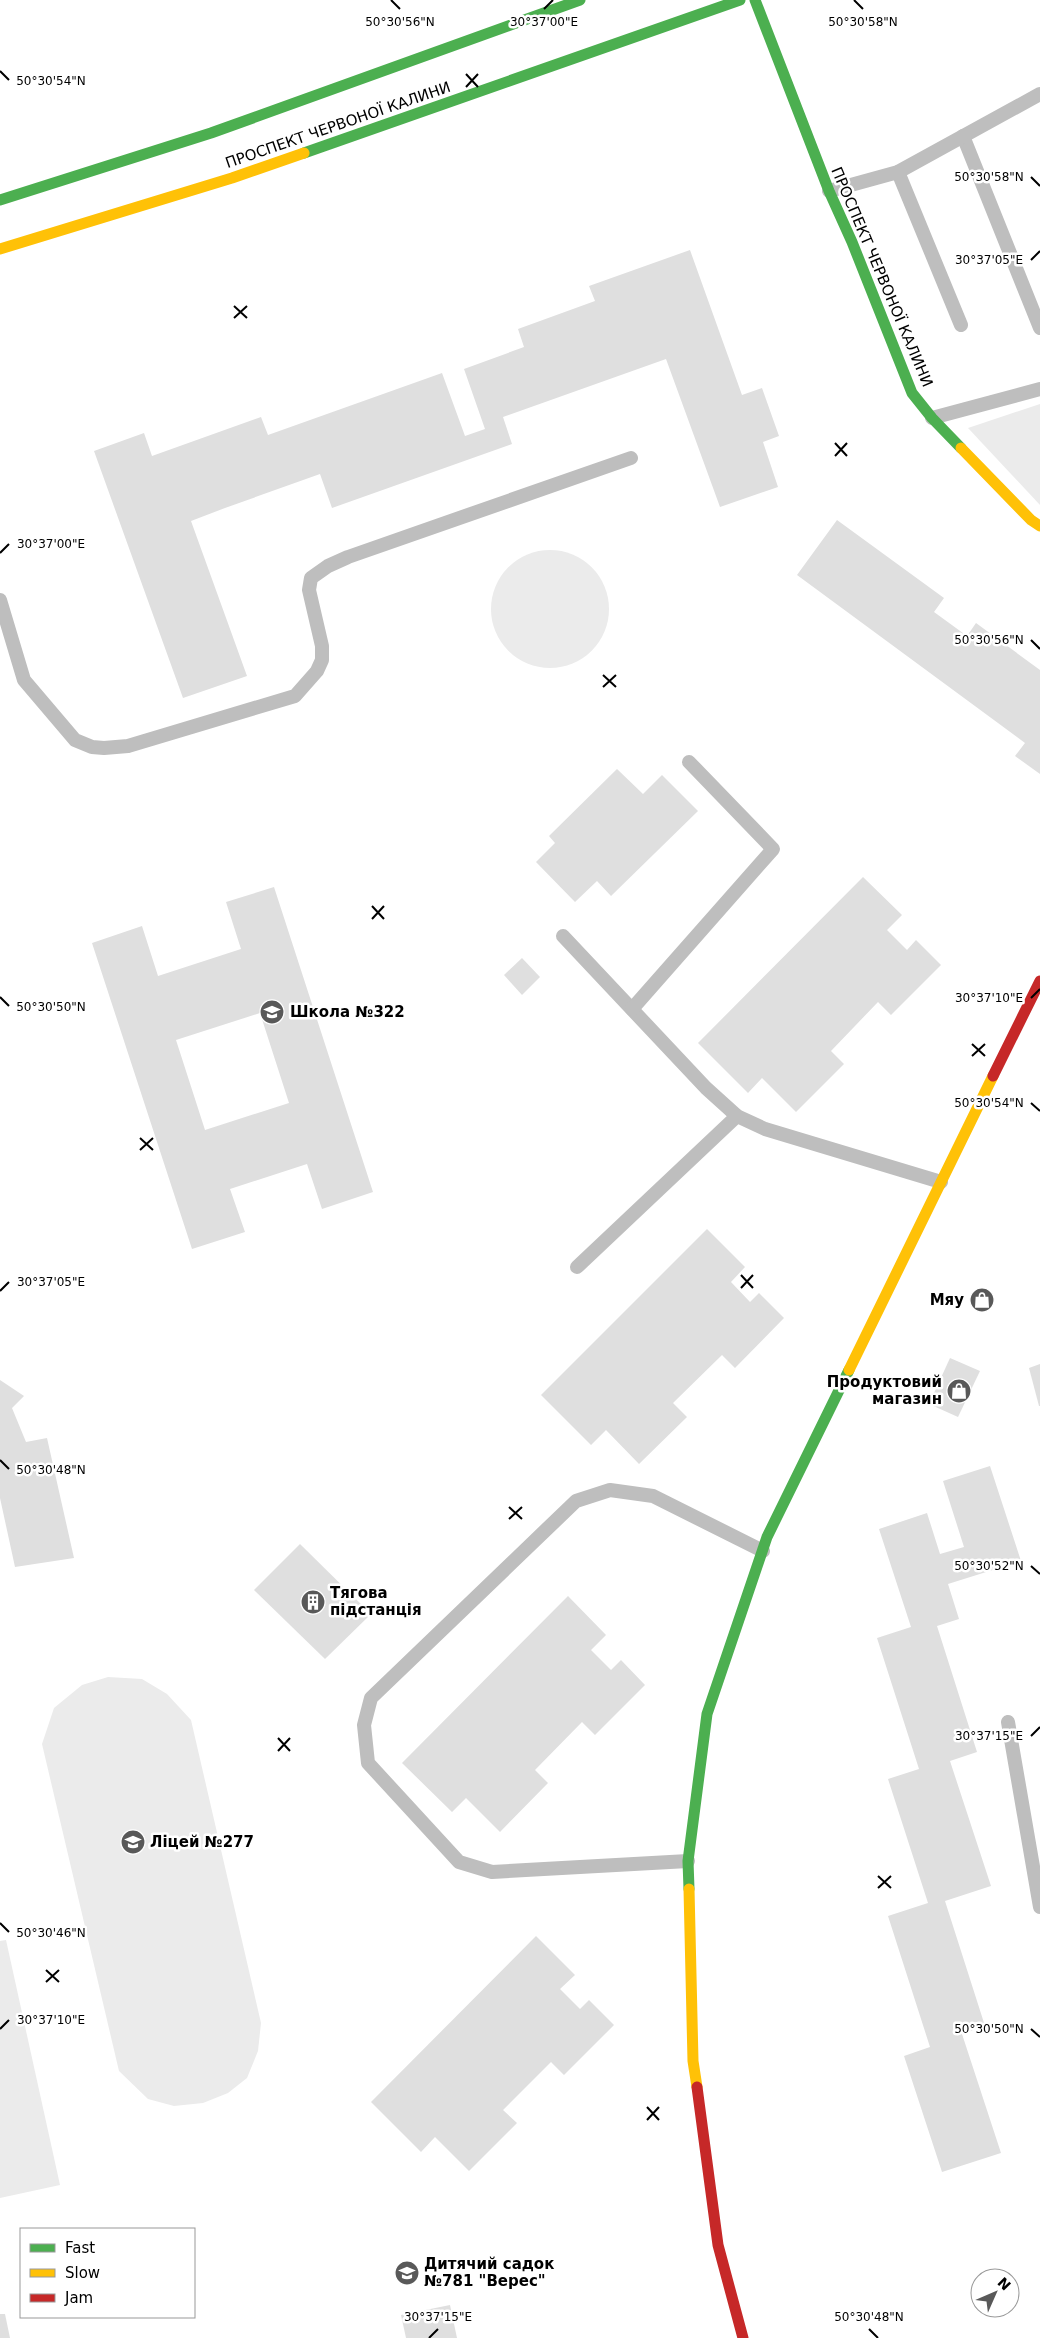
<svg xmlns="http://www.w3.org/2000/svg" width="1040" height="2338" font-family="'DejaVu Sans',sans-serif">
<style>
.green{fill:#ebebeb}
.building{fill:#dfdfdf;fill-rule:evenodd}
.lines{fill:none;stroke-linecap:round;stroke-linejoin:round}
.lane{stroke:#bebebe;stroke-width:14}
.fast{stroke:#4caf50;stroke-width:11}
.slow{stroke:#ffc107;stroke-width:11}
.jam{stroke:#c62828;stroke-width:11}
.ticks{fill:none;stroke:#000;stroke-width:2}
.labels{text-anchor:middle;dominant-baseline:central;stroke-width:5;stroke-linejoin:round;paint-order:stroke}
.street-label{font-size:15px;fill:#000;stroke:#fff}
.poi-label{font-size:15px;font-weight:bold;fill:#000;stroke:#fff;text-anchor:start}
.ticks-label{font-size:12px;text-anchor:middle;fill:#000;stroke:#fff;stroke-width:5;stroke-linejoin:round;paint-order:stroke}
</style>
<rect width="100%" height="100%" fill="#fff"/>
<g class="green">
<polygon points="1040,404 1040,505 968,428"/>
<circle cx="550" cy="609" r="59"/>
<polygon points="108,1677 142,1679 167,1694 191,1720 261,2023 258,2051 247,2078 228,2093 203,2103 174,2106 148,2099 119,2071 42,1744 54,1708 82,1685"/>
<polygon points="6,1940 60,2185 0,2198 0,1941"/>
</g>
<g class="building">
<polygon points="690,250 742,395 762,388 779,436 763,442 778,487 720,507 666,359 503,417 512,444 332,508 320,474 225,508 191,521 247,676 183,698 94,451 144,433 152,456 261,417 268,435 442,373 465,436 485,429 464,369 524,347 518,329 595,301 589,286"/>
<polygon points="837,520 944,598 934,612 967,636 976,623 1040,670 1040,774 1015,756 1025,743 797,575"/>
<polygon points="617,769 643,794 662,775 698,811 611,896 597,881 575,902 536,862 555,843 549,836"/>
<polygon points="863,877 902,915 887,930 907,950 916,940 941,965 891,1015 878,1002 831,1051 844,1064 796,1112 762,1078 748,1093 698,1043"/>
<path d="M274,887l99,305 -51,17 -15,-45 -77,25 15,43 -53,17 -100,-306 50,-17 16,50 83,-27 -15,-47zM260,1013l29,90 -84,27 -29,-90z"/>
<polygon points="522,958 540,977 522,995 504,975"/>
<polygon points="707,1229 745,1267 731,1282 750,1302 759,1293 784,1318 735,1368 722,1355 673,1403 687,1417 639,1464 606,1430 591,1445 541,1395"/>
<polygon points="950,1358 980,1371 958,1417 929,1404"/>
<polygon points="1040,1364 1040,1406 1039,1406 1029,1368"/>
<polygon points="0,1380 24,1396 12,1408 26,1442 47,1438 74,1558 15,1567 0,1498"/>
<polygon points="990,1466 1021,1561 948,1584 959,1619 937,1626 977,1752 950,1761 991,1886 945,1901 985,2026 962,2034 1001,2153 942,2172 904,2056 930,2047 888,1916 928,1903 888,1779 919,1769 877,1638 911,1627 879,1529 927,1513 940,1554 964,1547 943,1481"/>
<polygon points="300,1544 371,1614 325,1659 254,1590"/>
<polygon points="568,1596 606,1635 591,1650 611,1670 621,1660 645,1685 595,1735 582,1722 535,1770 548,1783 500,1832 466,1798 452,1812 402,1763"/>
<polygon points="536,1936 575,1975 560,1989 580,2009 589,2000 614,2025 564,2075 551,2062 503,2110 517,2123 469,2171 435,2137 421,2152 371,2102"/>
<polygon points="450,2305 457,2338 406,2338 401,2315"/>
<polygon points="0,2314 5,2314 10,2338 0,2338"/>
</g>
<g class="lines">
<g class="lane">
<polyline points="963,136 1040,328"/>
<polyline points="898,172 961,325"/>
<polyline points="829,191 898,172 1040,94"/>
<polyline points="932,418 1040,389"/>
<polyline points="0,600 24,680 75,740 92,747 104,748 128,746 295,696 317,671 322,660 322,646 309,590 311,578 328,566 348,557 631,458"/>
<polyline points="563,936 706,1088 737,1116 765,1129 941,1182"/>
<polyline points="632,1009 773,849 689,762"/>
<polyline points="577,1267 737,1116"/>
<polyline points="1008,1722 1040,1907"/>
<polyline points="688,1861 492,1872 459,1862 368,1763 364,1725 371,1698 576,1501 610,1490 653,1496 763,1551"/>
</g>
<g class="fast">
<polyline points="755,0 829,191 852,242 912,393 932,418 961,448"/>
<polyline points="304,153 740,0"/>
<polyline points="0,200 211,133 580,0"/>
<polyline points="689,1889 688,1861 707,1714 767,1537 849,1370"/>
</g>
<g class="slow">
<polyline points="0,249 232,178 304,153"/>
<polyline points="961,448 1031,520 1040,526"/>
<polyline points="849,1370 993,1076"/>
<polyline points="689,1889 693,2061 697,2087"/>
</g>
<g class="jam">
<polyline points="993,1076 1040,981"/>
<polyline points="697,2087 718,2245 743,2338"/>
</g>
</g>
<path class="ticks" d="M391,0l9,9M854,0l9,9M544,9l9,-9M0,71l9,9M466,74l12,13M466,87l12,-13M1031,177l9,9M1031,260l9,-9M234,306l13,12M234,318l13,-12M835,443l12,13M835,456l12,-13M0,553l9,-9M1031,640l9,9M603,675l13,12M603,687l13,-12M372,906l12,13M372,919l12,-13M0,997l9,9M1031,998l9,-9M972,1044l13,12M972,1056l13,-12M1031,1103l9,8M140,1138l13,12M140,1150l13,-12M741,1275l12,13M741,1288l12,-13M0,1291l9,-9M0,1460l9,9M509,1507l13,12M509,1519l13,-12M1031,1566l9,8M1031,1736l9,-9M278,1738l12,13M278,1751l12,-13M878,1876l13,12M878,1888l13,-12M0,1923l9,9M46,1970l13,12M46,1982l13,-12M0,2029l9,-9M1031,2029l9,8M647,2107l12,13M647,2120l12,-13M869,2329l9,9M429,2338l9,-9"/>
<defs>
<symbol id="school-disc" viewBox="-11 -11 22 22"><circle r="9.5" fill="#595959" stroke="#fff"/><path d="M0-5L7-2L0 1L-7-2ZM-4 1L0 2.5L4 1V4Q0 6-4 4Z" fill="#fff"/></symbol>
<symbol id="shop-disc" viewBox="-11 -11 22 22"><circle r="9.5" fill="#595959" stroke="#fff"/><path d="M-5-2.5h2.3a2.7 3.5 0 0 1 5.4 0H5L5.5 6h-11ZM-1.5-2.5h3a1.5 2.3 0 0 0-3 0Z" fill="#fff"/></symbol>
<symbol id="building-disc" viewBox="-11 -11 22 22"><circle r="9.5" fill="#595959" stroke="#fff"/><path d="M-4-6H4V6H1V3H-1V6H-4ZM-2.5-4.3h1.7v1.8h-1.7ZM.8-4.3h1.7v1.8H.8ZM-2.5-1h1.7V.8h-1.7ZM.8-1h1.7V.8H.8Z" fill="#fff"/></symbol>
</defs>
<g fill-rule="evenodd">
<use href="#school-disc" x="258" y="998" width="28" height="28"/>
<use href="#shop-disc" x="968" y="1286" width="28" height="28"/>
<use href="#shop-disc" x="945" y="1377" width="28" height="28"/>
<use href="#building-disc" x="299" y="1588" width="28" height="28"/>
<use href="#school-disc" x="119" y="1828" width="28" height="28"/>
<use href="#school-disc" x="393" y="2259" width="28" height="28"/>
</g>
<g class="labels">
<g class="street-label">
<text transform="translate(338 125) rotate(-19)">ПРОСПЕКТ ЧЕРВОНОЇ КАЛИНИ</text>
<text transform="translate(882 277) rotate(67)">ПРОСПЕКТ ЧЕРВОНОЇ КАЛИНИ</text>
</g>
<g class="poi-label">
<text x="290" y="1012">Школа №322</text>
<text x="964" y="1300" text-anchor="end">Мяу</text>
<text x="942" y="1382" text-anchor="end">Продуктовий<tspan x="942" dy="17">магазин</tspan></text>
<text x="330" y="1593">Тягова<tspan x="330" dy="17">пiдстанцiя</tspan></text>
<text x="150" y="1842">Ліцей №277</text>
<text x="424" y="2264">Дитячий садок<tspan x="424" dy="17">№781 "Верес"</tspan></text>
</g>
</g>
<g class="ticks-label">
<text x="400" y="26">50°30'56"N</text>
<text x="544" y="26">30°37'00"E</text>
<text x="863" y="26">50°30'58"N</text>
<text x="51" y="85">50°30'54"N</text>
<text x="989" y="181">50°30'58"N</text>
<text x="989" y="264">30°37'05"E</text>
<text x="51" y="548">30°37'00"E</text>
<text x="989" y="644">50°30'56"N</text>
<text x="989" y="1002">30°37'10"E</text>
<text x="51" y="1011">50°30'50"N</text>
<text x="989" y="1107">50°30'54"N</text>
<text x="51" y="1286">30°37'05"E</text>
<text x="51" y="1474">50°30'48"N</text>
<text x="989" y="1570">50°30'52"N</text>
<text x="989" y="1740">30°37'15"E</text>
<text x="51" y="1937">50°30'46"N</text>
<text x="51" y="2024">30°37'10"E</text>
<text x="989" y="2033">50°30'50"N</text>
<text x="438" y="2321">30°37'15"E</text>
<text x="869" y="2321">50°30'48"N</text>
</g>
<rect x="20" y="2228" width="175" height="90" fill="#ffffff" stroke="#999999"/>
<rect x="30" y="2244" width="25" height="8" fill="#4caf50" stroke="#999999"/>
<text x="65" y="2253" font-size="15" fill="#000000">Fast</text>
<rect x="30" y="2269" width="25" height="8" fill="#ffc107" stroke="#999999"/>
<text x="65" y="2278" font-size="15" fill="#000000">Slow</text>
<rect x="30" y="2294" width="25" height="8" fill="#c62828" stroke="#999999"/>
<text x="65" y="2303" font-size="15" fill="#000000">Jam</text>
<g transform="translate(995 2293) rotate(45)"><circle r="24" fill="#ffffff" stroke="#999999"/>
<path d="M0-4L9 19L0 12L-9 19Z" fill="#595959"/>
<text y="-8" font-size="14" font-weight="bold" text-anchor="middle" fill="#000000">N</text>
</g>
</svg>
